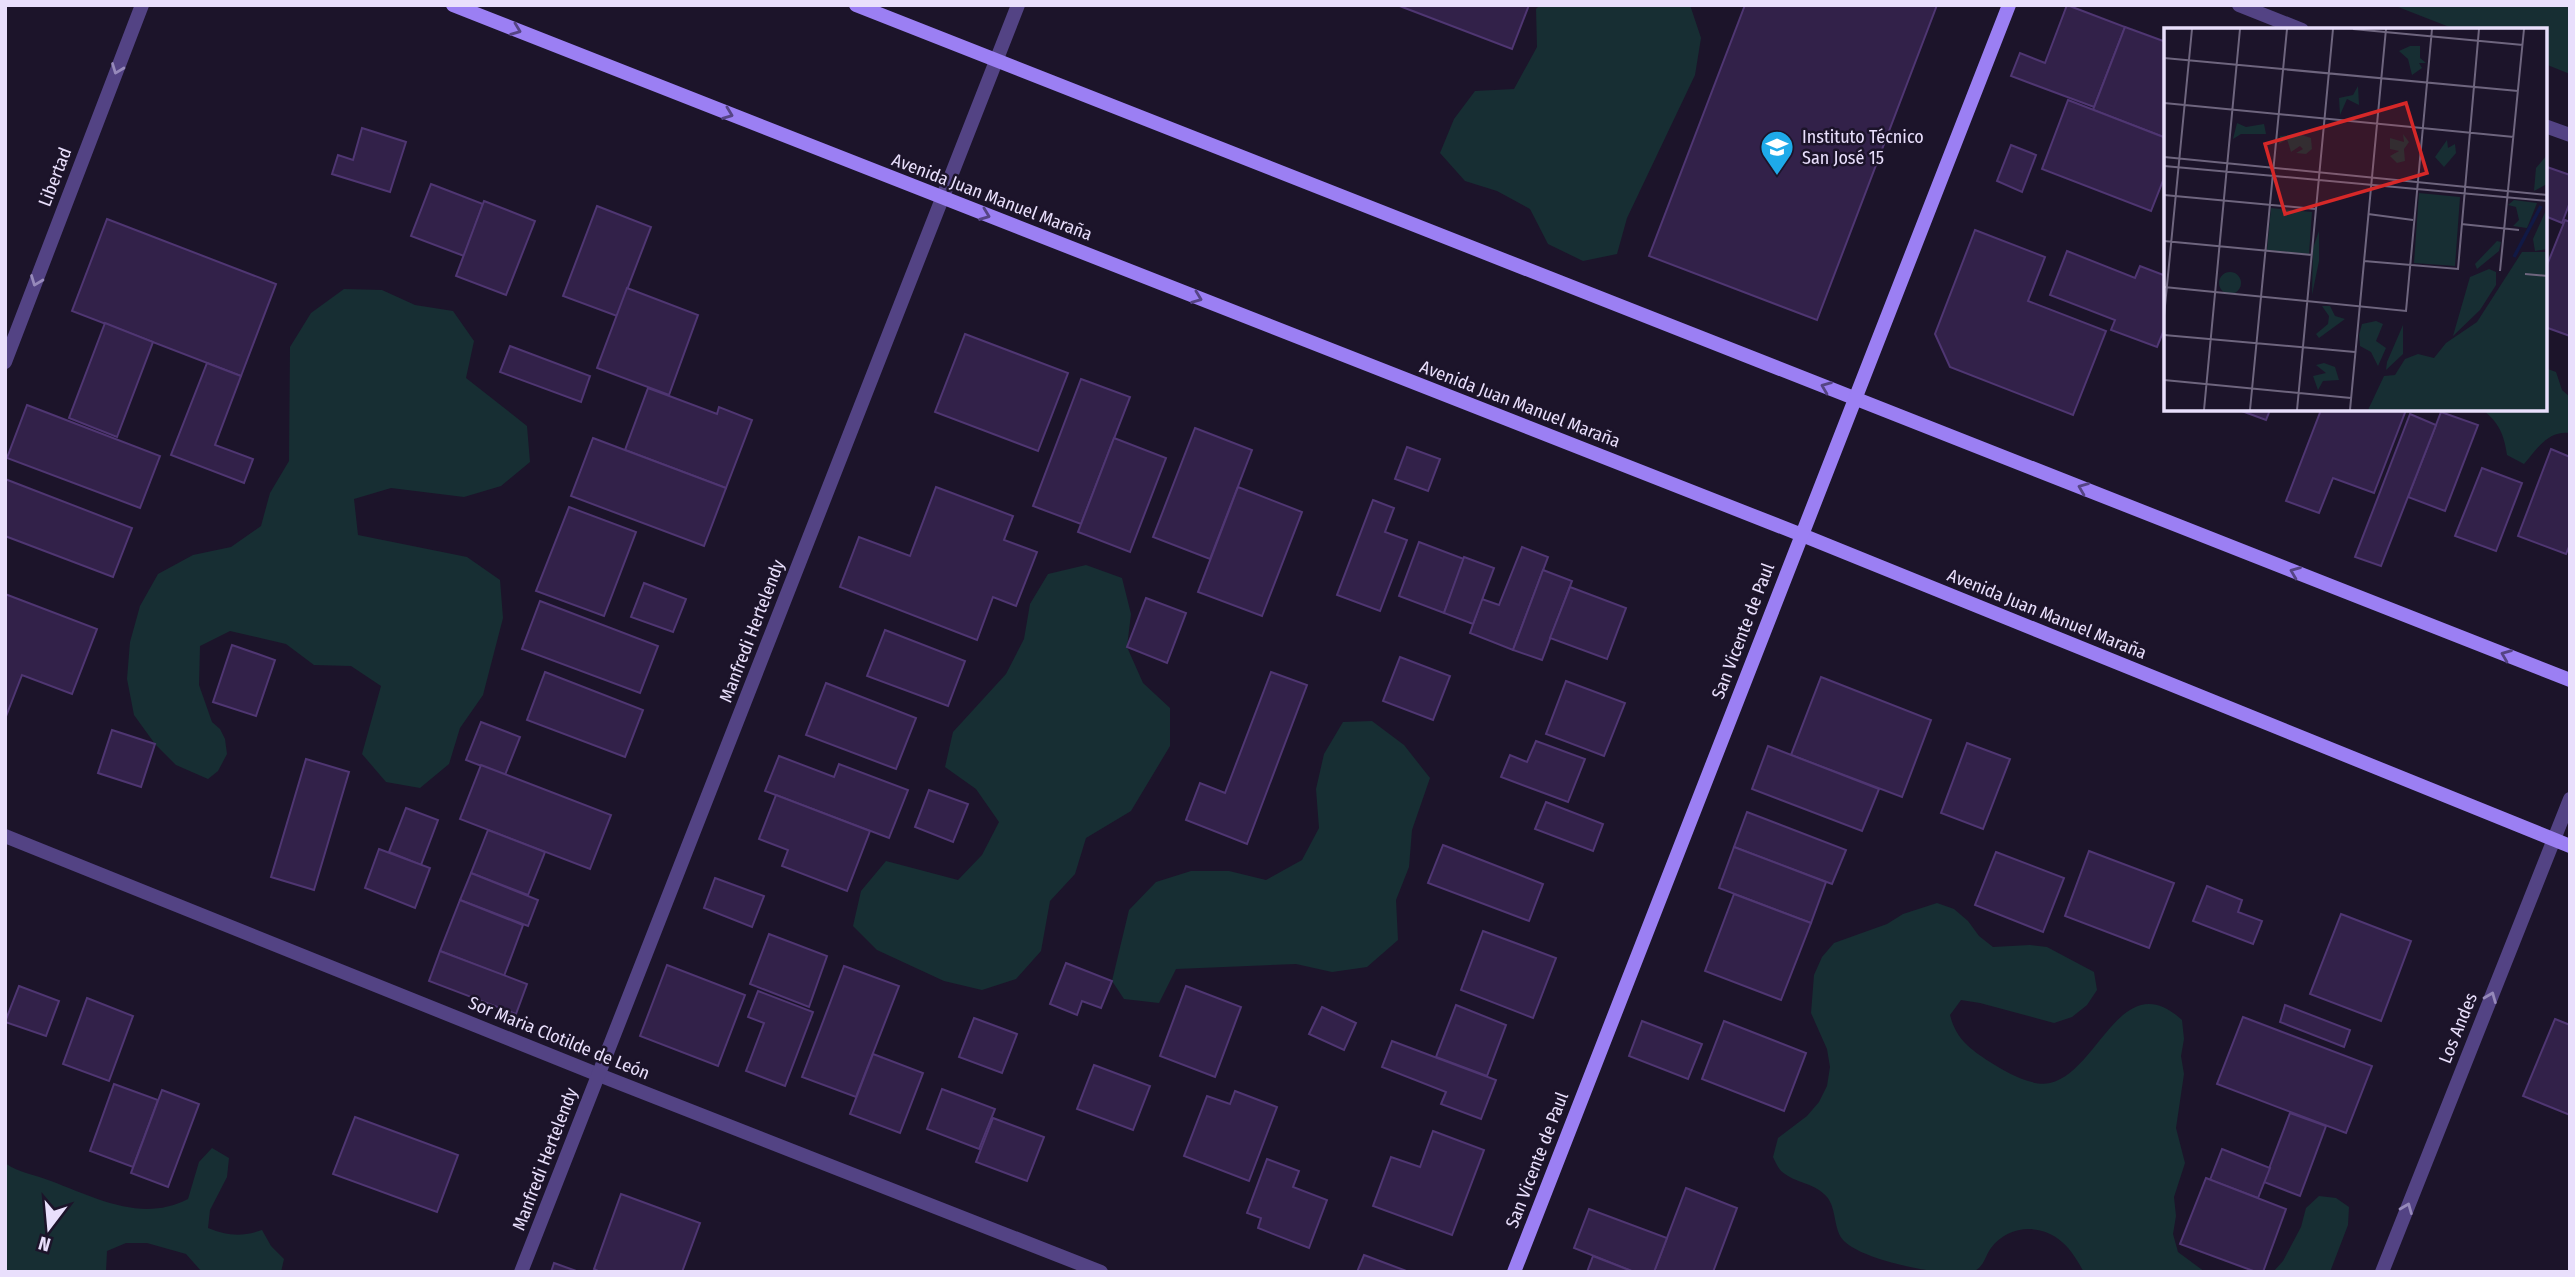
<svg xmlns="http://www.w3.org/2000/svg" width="2575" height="1277" font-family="'Fira Sans Condensed',sans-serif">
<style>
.green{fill:#172e33}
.building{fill:#322149;stroke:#4f3672;stroke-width:2}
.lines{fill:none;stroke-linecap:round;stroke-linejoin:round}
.street{stroke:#534384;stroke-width:14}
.secondary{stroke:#9b7ff3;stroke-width:14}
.oneway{stroke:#554484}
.oneway2{stroke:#9689ba}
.labels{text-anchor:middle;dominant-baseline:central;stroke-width:5;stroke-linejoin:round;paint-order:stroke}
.poi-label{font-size:18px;fill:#e9dffc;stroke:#1c142a;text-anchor:start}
.street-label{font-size:18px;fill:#e9dffc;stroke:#1c142a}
.inset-river{fill:none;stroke:#111945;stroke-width:3.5}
.inset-road{fill:none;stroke:#6e657e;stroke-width:2}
.view{fill:#d62828;fill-opacity:0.15;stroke:#d62828;stroke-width:3.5}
.inset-edge{fill:none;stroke:#e9dffc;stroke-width:3.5}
</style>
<rect width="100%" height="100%" fill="#1c142a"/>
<g class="green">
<polygon points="1540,5 1690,5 1701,38 1695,75 1627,218 1617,254 1583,261 1548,244 1530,209 1497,191 1465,181 1440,153 1454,119 1475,91 1514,89 1537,47 1536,9"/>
<polygon points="2393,5 2570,5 2570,74 2545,64 2545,30 2457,30"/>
<polygon points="344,289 382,290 415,305 453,311 474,341 466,378 527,426 530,462 501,486 464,497 391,488 354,499 358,535 467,557 500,580 503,618 483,695 460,728 449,764 420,788 386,782 362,754 381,686 351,666 314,665 286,644 230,631 200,646 199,685 212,722 220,729 225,739 227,754 218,771 208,779 176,765 155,744 134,715 127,679 130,642 140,606 158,574 193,555 231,547 261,526 270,493 289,461 290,347 311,313"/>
<path d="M2545,368l11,4 6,18 8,7v36c-22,-3 -33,16 -46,31l-17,-9c-3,-21 -8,-32 -24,-45h62z"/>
<polygon points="1086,565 1122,578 1131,614 1127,647 1143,683 1170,708 1170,746 1131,811 1086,838 1075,874 1050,901 1041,951 1016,979 982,990 944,981 877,950 853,926 861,891 886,861 958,880 982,855 999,822 976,789 945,767 953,732 1006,674 1024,639 1030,604 1048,574"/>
<polygon points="1372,721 1404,745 1430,778 1412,830 1409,867 1396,900 1398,940 1367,967 1332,972 1296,964 1176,969 1159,1003 1124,999 1112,981 1129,910 1156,882 1191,871 1229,871 1266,880 1302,860 1319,828 1316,789 1324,754 1343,722"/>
<path d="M1937,903l17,6 14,12 11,15 14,11 37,-2 17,2 47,25 3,18 -10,15 -15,12 -18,6 -74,-20 -19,-3 -11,15c6,24 20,34 40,47 15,10 42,25 60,21 49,-11 71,-119 132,-63l2,19 -3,17 3,18 -8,54 9,35 -11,34 2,19 -3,18 5,18 27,20h-121c-6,-10 -13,-23 -22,-30 -21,-19 -54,-17 -71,6 -6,8 -7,20 -19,24 -28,5 -108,-11 -128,-31 -11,-11 -7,-32 -17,-44 -12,-14 -28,-13 -42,-23 -6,-3 -9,-11 -12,-17l5,-19 29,-22 12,-14 8,-16 3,-19 -3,-18 -16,-36 3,-38 8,-18 12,-14 53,-19 16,-10z"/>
<path d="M212,1148l17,10 -2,19 -17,33 -2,18c20,8 34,9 54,2l9,16 13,13 -3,13h-79l-16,-18 -39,-11h-21l-19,8 -1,21h-101v-109c14,10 31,12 46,18 45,17 91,42 137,18l11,-37z"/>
<polygon points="2319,1196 2336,1198 2349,1207 2348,1225 2330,1272 2273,1272 2283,1261 2301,1227 2306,1208"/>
</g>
<g class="building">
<polygon points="1397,5 1529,5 1512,49"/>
<polygon points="1745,5 1937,5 1817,320 1649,256"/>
<polygon points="2067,5 2125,27 2094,107 2011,76 2020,53 2045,63"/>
<polygon points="2125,27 2166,42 2166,138 2093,110"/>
<polygon points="2068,100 2166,138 2166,173 2151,211 2042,169"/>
<polygon points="362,128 406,142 390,192 332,174 338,155 353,160"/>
<polygon points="2011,145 2036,155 2022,192 1997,181"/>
<polygon points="2547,167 2570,175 2570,202 2562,223 2545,216"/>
<polygon points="431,184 483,204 464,256 411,236"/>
<polygon points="484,201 535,221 506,295 456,276"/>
<polygon points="597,206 651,227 617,316 563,296"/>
<polygon points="107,219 276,284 241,376 72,311"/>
<polygon points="2565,220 2570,222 2570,336 2545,327 2545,270"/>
<polygon points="1975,230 2045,257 2028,301 2106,331 2073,415 1950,367 1935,334"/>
<polygon points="2067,251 2135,278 2140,266 2166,276 2166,325 2157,347 2111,330 2115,320 2050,295"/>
<polygon points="627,288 698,315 669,395 597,368"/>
<polygon points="105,323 153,342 117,437 69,418"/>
<polygon points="965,334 1068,373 1038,451 935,412"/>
<polygon points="510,346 590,376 581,402 500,372"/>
<polygon points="207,363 241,376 215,445 253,459 244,483 171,455"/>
<polygon points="1081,379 1130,397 1081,524 1033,506"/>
<polygon points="648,388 717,414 719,407 752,420 726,488 625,450"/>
<polygon points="27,405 160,456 140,508 7,458"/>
<polygon points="2239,410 2270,410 2266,420"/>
<polygon points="2321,410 2406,410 2374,493 2333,478 2319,513 2286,501"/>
<polygon points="2441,412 2478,425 2445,511 2408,497"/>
<polygon points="2410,414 2436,425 2381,566 2355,557"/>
<polygon points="1195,428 1252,450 1210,559 1153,537"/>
<polygon points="593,438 726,488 704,546 571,496"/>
<polygon points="1114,438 1166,458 1130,552 1078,532"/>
<polygon points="1407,447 1440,459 1428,491 1395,479"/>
<polygon points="2551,449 2570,457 2570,544 2566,554 2518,536"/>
<polygon points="2482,468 2522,483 2496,551 2455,536"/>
<polygon points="5,479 132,528 113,577 5,536"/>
<polygon points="936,487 1013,516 1004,540 1037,552 1016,606 993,597 977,640 840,587 859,537 910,556"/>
<polygon points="1238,487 1302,512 1262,616 1198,592"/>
<polygon points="1373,500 1394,508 1385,532 1407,540 1380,611 1337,595"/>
<polygon points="569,507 636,532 604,616 536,591"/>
<polygon points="1419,542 1464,559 1444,613 1399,596"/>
<polygon points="1522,547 1548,557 1513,650 1470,633 1482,599 1499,605"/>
<polygon points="1464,557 1494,568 1473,624 1444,613"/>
<polygon points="1543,570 1572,581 1542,660 1513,650"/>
<polygon points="644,583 686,599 673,632 631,617"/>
<polygon points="1570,587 1626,608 1607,659 1550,638"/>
<polygon points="5,594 97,629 72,694 22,675 5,719"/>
<polygon points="1146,598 1186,613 1167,663 1127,647"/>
<polygon points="540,601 658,646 640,693 522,649"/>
<polygon points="885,630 965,661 948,706 867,676"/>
<polygon points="232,645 275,660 256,716 213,702"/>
<polygon points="1400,657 1450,676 1433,720 1383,701"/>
<polygon points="545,672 643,710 625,757 527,720"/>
<polygon points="1271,672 1307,685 1247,844 1186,820 1200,783 1225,793"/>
<polygon points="1821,677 1931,720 1902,797 1791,755"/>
<polygon points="1566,681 1625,703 1604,756 1546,734"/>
<polygon points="826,683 916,718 896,769 806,735"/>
<polygon points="481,722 520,737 505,775 466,760"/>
<polygon points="112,730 155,744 141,787 98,773"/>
<polygon points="1536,741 1585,759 1568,802 1501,777 1510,755 1527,762"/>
<polygon points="1967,743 2010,759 1983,829 1941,813"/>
<polygon points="1768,746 1879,789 1862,831 1752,789"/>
<polygon points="779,756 834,777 839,764 908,790 889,838 765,791"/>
<polygon points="306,759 349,772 314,890 271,877"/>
<polygon points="481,765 611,815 590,869 460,819"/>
<polygon points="929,790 968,804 953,842 915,827"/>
<polygon points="776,795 870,831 847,891 782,866 788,850 759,839"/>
<polygon points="1546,802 1603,824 1593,851 1535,829"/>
<polygon points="406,808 438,820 421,865 389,852"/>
<polygon points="1747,812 1846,850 1832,884 1734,847"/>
<polygon points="488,830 545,852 528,895 471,873"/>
<polygon points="1443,845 1543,884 1529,921 1428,883"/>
<polygon points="1734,847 1826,882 1811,923 1719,888"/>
<polygon points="379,849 430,868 415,908 365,888"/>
<polygon points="2089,851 2174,883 2149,948 2065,916"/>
<polygon points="1996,852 2064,878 2043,932 1975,905"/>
<polygon points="471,873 538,900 528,926 460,900"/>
<polygon points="715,878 764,896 752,927 704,908"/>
<polygon points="2207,886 2242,900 2238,912 2262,921 2253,944 2193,921"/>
<polygon points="1734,894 1811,923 1781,1000 1705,971"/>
<polygon points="460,900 523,925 504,976 440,951"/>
<polygon points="2341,914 2411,941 2381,1021 2310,994"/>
<polygon points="1483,931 1556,958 1533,1018 1461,990"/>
<polygon points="769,934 827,956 809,1007 750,984"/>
<polygon points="440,951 527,984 516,1014 429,981"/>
<polygon points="1066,963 1112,981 1101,1008 1082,1001 1077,1015 1050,1004"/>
<polygon points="667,965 745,995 718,1066 640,1036"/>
<polygon points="844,966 899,986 856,1097 802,1077"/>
<polygon points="19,986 59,1001 46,1036 5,1022"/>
<polygon points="1186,986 1241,1007 1215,1077 1160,1056"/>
<polygon points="758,991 813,1012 785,1086 746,1071 764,1023 748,1017"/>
<polygon points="87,998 133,1016 109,1081 63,1064"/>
<polygon points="1456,1005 1506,1025 1487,1076 1436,1057"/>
<polygon points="2285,1005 2350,1030 2344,1047 2280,1022"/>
<polygon points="1322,1007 1356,1023 1344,1050 1309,1034"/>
<polygon points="2243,1017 2372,1066 2346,1133 2217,1084"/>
<polygon points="974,1018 1017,1034 1002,1073 959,1057"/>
<polygon points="2555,1019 2570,1025 2570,1115 2523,1096"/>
<polygon points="1642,1021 1702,1044 1688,1079 1629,1056"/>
<polygon points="1724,1021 1806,1053 1784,1111 1702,1079"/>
<polygon points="1392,1041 1496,1080 1481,1119 1441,1104 1446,1092 1382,1067"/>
<polygon points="873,1054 923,1073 900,1133 850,1114"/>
<polygon points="1094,1065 1150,1086 1133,1130 1077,1109"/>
<polygon points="114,1084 158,1100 133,1167 90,1151"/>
<polygon points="942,1089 995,1109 979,1149 927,1129"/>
<polygon points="162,1090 199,1104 168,1187 131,1173"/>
<polygon points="1235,1091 1277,1107 1249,1181 1184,1156 1207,1096 1230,1104"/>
<polygon points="2290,1113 2326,1126 2300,1196 2264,1182"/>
<polygon points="355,1117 458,1155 437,1212 333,1174"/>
<polygon points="993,1118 1044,1137 1027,1181 976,1162"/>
<polygon points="1433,1131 1484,1150 1452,1235 1373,1206 1391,1157 1420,1167"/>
<polygon points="2222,1149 2270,1168 2258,1198 2210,1180"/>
<polygon points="1267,1159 1299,1171 1293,1187 1327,1200 1309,1248 1258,1228 1261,1218 1247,1213"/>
<polygon points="2206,1178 2286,1209 2263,1272 2256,1272 2180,1244"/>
<polygon points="1686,1188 1737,1208 1713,1272 1654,1272"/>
<polygon points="621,1194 700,1223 682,1272 600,1272 594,1269"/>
<polygon points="1589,1209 1667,1238 1654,1272 1634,1272 1574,1248"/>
<polygon points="1364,1255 1409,1272 1357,1272"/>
<polygon points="1593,1256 1634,1272 1587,1272"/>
<polygon points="554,1263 579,1272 551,1272"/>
</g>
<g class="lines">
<g class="street">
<polyline points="2239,5 2302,30"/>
<polyline points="2545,126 2570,135"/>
<polyline points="5,362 142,5"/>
<polyline points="5,836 599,1075 1101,1272"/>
<polyline points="521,1272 1018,5"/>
<polyline points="2382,1272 2570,799"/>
</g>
<g class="secondary">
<polyline points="453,5 1802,535 2570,846"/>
<polyline points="856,5 2570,680"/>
<polyline points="1514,1272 2009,5"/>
</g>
</g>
<defs><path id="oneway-chevron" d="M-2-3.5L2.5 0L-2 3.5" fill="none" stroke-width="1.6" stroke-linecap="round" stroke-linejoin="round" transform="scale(1.75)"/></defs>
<g class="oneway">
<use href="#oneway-chevron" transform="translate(516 30) rotate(21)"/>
<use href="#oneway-chevron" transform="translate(728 114) rotate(21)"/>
<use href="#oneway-chevron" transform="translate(985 215) rotate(21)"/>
<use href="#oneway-chevron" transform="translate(1197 298) rotate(21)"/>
<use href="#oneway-chevron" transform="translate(1826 387) rotate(-158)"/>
<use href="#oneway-chevron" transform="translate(2083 488) rotate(-158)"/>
<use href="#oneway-chevron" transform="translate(2295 572) rotate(-158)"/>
<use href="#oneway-chevron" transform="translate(2506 655) rotate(-158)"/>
</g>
<g class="oneway2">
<use href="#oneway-chevron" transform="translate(117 69) rotate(111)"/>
<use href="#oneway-chevron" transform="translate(36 281) rotate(111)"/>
<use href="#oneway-chevron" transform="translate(2491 997) rotate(-68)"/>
<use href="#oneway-chevron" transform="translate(2407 1208) rotate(-68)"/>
</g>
<defs>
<symbol id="school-pin" viewBox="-11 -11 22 30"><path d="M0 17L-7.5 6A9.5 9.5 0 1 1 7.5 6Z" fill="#1eaae9" stroke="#1c142a"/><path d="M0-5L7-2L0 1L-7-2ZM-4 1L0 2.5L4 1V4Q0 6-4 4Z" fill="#fff"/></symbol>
</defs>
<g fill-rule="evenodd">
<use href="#school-pin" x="1758" y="128" width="38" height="52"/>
</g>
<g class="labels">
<g class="poi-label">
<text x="1802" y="137">Instituto Técnico<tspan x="1802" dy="21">San José 15</tspan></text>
</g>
<g class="street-label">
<text transform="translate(55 177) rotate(-69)">Libertad</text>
<text transform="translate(992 197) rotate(21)">Avenida Juan Manuel Maraña</text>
<text transform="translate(1520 404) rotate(21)">Avenida Juan Manuel Maraña</text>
<text transform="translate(2047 614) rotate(22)">Avenida Juan Manuel Maraña</text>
<text transform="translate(752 631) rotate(-69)">Manfredi Hertelendy</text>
<text transform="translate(1743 631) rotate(-69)">San Vicente de Paul</text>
<text transform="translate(2458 1028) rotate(-68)">Los Andes</text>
<text transform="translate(559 1038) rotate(22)">Sor Maria Clotilde de León</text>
<text transform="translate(545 1159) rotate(-69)">Manfredi Hertelendy</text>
<text transform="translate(1537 1160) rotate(-69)">San Vicente de Paul</text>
</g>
</g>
<g transform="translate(2164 28)">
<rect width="383" height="383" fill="#1c142a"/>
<path d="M246,18h10v12l6,5h-7l3,5 -10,7 -4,-16 -9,-8zM194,58l1,19 -12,-6 -7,16 -1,-17 14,-3zM73,95l9,4 18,-3 2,10h-25l-8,5zM135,106l12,4 1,11 -6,5 -10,-1 7,-4 -3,-3 -9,6 -4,-13 -8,5 1,-8zM239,106l6,8 -5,7 1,12 -8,2 -7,-7 9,-5 -9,-2v-11l14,4zM283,112l1,8 7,-4 1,9 -12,14 -9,-10zM383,127v29l-13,7 2,-23zM255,165l41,4 -5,69 -41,-3zM350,172l23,3 -10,25 -14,-2 6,-6 -3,-13 -8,-2zM107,180l41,4 -3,42 -42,-4zM383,180v41l-12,2 -2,-12zM155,203v30l-7,34 1,-47zM333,213l4,1 -2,9 -22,18 -2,-5zM358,224h25v158h-179l16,-34 11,-1 10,-16 13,-5 16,4 12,-15 31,-21zM325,241l7,3v13l-16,25 -27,26 17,-59zM55 255a11 11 0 1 1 22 0a11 11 0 1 1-22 0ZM158,278h8l5,10 10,3 -26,19 -3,-4 12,-10 1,-8zM212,293l7,3 -7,17 10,7 -8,18 -7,-14 -11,-6 -1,-11 3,-11zM239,297v29l-17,16 1,-8zM160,335l11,4 4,13 -16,1 -5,9 -5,-14 13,-3 -10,-8z" fill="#172e33"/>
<path class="inset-river" d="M350,229l27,-51"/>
<path class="inset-road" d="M189,1l170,16M0,30l354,33M0,75l350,34M0,129l384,38M0,138l384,35M0,167l152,14M204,186l45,6M297,196l58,6M0,213l148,14M200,233l94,8 21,-240M336,243l24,-242M361,246l23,2M0,259l242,24 26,-282M0,288l28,-287M0,307l191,17M0,352l187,18M40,382l36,-381M86,382l37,-381M133,382l36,-381M186,382l36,-381"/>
<path class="view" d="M242,75l21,70 -142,41 -20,-70z"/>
<rect width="383" height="383" class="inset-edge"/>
</g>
<rect width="2575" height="1277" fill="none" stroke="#e9dffc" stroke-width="14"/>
<g transform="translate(49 1228) rotate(196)" stroke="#1c142a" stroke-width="5" paint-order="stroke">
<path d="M0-5L12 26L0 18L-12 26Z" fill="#e9dffc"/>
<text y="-10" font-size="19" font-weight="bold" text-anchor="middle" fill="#e9dffc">N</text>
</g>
</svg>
